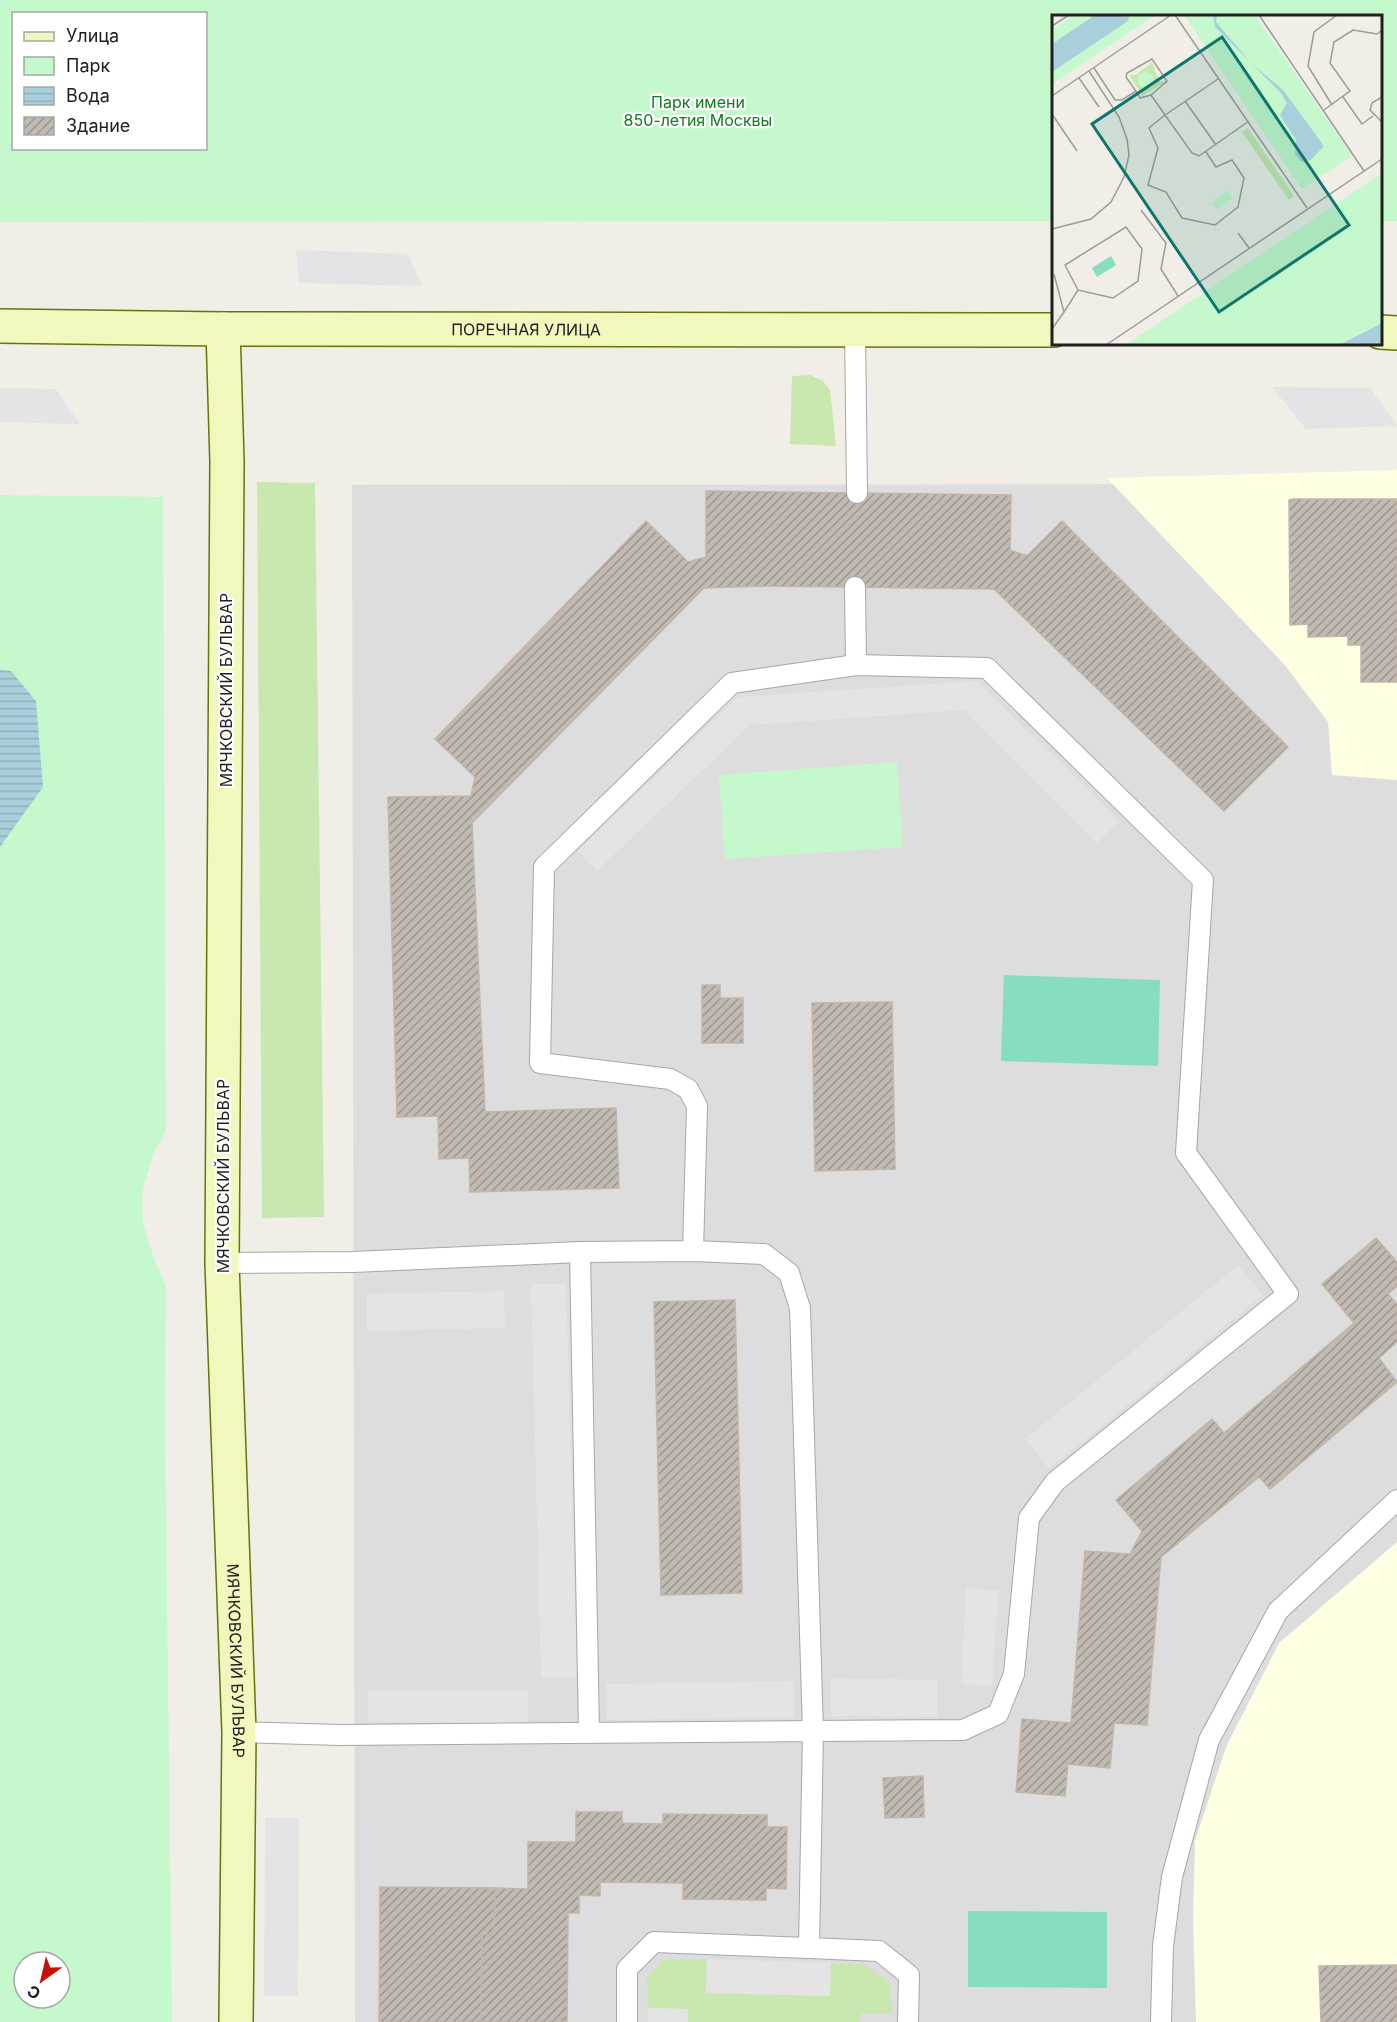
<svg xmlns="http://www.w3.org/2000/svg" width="1397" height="2022" font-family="Inter,sans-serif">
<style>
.residential{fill:#dedddd}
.education{fill:#fdfee2}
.grass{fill:#c8e8af}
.park{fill:#c6f8cd;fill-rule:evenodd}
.pitch{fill:#87ddc0}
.parking{fill:#e4e4e4}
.water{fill:url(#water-rules)}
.building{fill:url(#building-hatch);stroke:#c2b5a9;stroke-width:1.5}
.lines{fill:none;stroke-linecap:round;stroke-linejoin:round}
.lane-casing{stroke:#a7a7a7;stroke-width:22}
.secondary-casing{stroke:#647608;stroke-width:36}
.lane{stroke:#fff;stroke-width:20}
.secondary{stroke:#f2f8bd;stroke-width:33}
.labels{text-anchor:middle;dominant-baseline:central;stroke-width:4.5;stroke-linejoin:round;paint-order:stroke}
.park-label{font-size:16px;fill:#0f7d1e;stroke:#fff}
.street-label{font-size:16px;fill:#202020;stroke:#fff}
.inset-road{fill:none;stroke:#9d9c97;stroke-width:1.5}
.view{fill:#0f766e;fill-opacity:0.15;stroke:#0f766e;stroke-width:3}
.inset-edge{fill:none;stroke:#202020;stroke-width:3}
</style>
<defs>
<pattern id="water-rules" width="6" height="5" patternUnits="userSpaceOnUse" patternTransform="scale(1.5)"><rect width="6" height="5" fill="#a9cedc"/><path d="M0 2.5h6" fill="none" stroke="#91b1bc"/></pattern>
<pattern id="building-hatch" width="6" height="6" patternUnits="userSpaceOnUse" patternTransform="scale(1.5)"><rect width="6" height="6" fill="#c1bab3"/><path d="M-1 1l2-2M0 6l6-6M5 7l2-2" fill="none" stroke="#9c9791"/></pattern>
</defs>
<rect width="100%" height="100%" fill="#f0eee7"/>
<polygon class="residential" points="1397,484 1397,2022 355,2022 352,485"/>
<g class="education">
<polygon points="1397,470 1397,780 1332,775 1328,722 1284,664 1107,478"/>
<polygon points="1397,1542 1397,2022 1196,2022 1193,1919 1195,1841 1226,1747 1279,1643"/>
</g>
<g class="grass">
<polygon points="810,375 823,381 830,390 836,446 790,444 792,376"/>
<polygon points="257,482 315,483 324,1217 262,1218"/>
<polygon points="707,1959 706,1993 829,1996 831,1963 866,1965 888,1982 893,2014 860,2013 859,2022 688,2022 688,2009 648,2008 647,1977 663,1960"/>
</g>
<g class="park">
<path d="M0,0h1397v221h-16l-1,-205h-326l-1,205 -1053,1zM14,14h192v134h-192z"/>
<path d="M0,495l163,2 3,634 -13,23 -11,39 1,29 10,34 13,30 -1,139 7,597h-172zM24,1962h36v36h-36z"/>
<polygon points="897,762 903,847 725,859 719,775"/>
</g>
<g class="pitch">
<polygon points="1004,975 1160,980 1158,1066 1001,1061"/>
<polygon points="968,1911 1107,1912 1107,1988 968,1987"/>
</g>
<g class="parking">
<polygon points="296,250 408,254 422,286 299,283"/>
<polygon points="1272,387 1370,388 1397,426 1306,429"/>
<polygon points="0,388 56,389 80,424 0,422"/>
<polygon points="977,681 1119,821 1097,843 965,710 750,725 597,871 578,851 738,697"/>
<polygon points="1238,1265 1263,1295 1049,1469 1025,1439"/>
<polygon points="531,1284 566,1284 577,1677 541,1678"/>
<polygon points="504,1291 505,1328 367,1331 367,1294"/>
<polygon points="966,1588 998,1591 992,1686 961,1684"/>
<polygon points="831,1678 937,1680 937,1717 831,1716"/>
<polygon points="794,1681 794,1717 607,1720 606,1684"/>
<polygon points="368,1690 528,1690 528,1723 368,1722"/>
<polygon points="265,1818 299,1818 298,1996 264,1996"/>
<polygon points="707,1959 831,1963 830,1996 706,1993"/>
<polygon points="648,2008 688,2009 688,2022 648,2022"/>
</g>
<polygon class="water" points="0,670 11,671 36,701 43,787 0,847"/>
<g class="building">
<polygon points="706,491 1011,495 1010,550 1027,556 1062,521 1288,747 1224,811 994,589 764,586 704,588 472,823 485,1112 616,1108 619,1188 470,1192 469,1158 439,1159 438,1116 397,1117 388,797 471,796 475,777 435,739 646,521 688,562 706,557"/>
<polygon points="1293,499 1397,499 1397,682 1361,682 1361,645 1348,645 1348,636 1308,637 1308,624 1290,625 1289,500"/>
<polygon points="702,985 720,985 720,998 743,998 743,1043 702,1043"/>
<polygon points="892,1002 895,1169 815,1171 812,1003"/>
<polygon points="1376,1238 1397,1262 1397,1286 1388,1294 1397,1304 1397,1342 1379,1358 1397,1382 1270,1489 1259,1477 1161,1557 1147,1725 1114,1723 1110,1768 1068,1764 1065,1796 1016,1792 1022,1719 1071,1723 1085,1551 1130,1554 1142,1531 1116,1500 1212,1419 1224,1433 1354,1323 1322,1284"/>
<polygon points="735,1300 742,1593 661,1595 654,1302"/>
<polygon points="923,1776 924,1817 885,1818 883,1778"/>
<polygon points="576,1812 622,1812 622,1823 663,1824 663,1814 767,1815 767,1827 787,1827 786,1889 766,1888 766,1900 683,1899 683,1883 600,1882 600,1896 579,1895 579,1913 568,1913 567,2022 481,2022 482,1934 494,1934 495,1888 528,1889 528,1842 576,1842"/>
<polygon points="380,1887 495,1888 494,1934 482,1934 481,2022 379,2022"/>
<polygon points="1397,1965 1397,2022 1321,2022 1319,1966"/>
</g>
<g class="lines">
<defs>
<g id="lane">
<polyline points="855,328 857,493"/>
<polyline points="855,587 856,665"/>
<polyline points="580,1252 589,1732"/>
<polyline points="222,1263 353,1262 580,1252 693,1251 764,1254 789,1273 800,1308 813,1731 963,1730 998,1714 1014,1674 1029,1518 1055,1482 1288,1294 1186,1153 1203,880 987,668 856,665 732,683 544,867 540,1063 670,1079 688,1089 697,1106 693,1251"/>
<polyline points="239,1732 340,1735 813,1731 809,1948 654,1942 627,1969 627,2022"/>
<polyline points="809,1948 879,1951 909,1975 908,2022"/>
<polyline points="1161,2022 1163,1946 1172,1877 1209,1740 1278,1611 1397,1500"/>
</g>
<g id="secondary">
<path id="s1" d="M0,326l223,3 831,1"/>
<path id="s2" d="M223,329l4,133 -5,801 17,469 -3,290"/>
<polyline points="1380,332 1397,333"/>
</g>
</defs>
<use href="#lane" class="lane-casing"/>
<use href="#secondary" class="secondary-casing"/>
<use href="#lane" class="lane"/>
<use href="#secondary" class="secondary"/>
</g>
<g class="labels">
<g class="park-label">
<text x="698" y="102">Парк имени<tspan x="698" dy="18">850-летия Москвы</tspan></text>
</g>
<g class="street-label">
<text stroke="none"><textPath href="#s1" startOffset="526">ПОРЕЧНАЯ УЛИЦА</textPath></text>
<text transform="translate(226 690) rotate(-90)">МЯЧКОВСКИЙ БУЛЬВАР</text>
<text transform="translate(223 1176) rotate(-90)">МЯЧКОВСКИЙ БУЛЬВАР</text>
<text stroke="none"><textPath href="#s2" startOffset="1332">МЯЧКОВСКИЙ БУЛЬВАР</textPath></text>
</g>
</g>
<g transform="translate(1052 15)">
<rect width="330" height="330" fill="#f0eee7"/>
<path d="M100,47l7,19 6,1 -23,14 -13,-22 7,1zM196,113l46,68 -5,4 -47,-68z" fill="#c8e8af"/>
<path d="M22,0h81l-103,69v-54zM132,0h71l97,141 -50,33zM86 65a8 8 0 1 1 16 0a8 8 0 1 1-16 0ZM330,158v150l-43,22h-213zM175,175l6,8 -16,12 -5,-7z" fill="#c6f8cd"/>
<path d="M59,241l5,9 -19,12 -5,-9z" fill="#87ddc0"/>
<path d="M43,0h34l-1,6 -76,51v-28zM161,0h4l-1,7 35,41 32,27 41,56 -13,14 -10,2 -6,-8 1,-14 -16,-25 7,-12 -6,-10 -66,-66zM330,308v22h-43l18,-9z" fill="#a9cedc"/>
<path class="inset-road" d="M123,0l132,193M207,0l105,156M0,11l17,-11M42,53l21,32h7l14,-9 -10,-14 1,-4 25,-14 15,22 -16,14 14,20 53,-36M27,63l20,29M84,76l4,7 11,-3M0,81l119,-81M291,82l19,27 11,-8M330,82l-10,6 -2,7 12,12M133,86l31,44M280,90l-24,-39 6,-34 23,-17M272,95l26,-19 -20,-28 4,-21 19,-12 24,4 5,-4M0,99l25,37M154,137l10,15 16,-7 12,18 -6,29 -23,18 -33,-7 -16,-26 -18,-7 10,-37 -9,-20 16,-13 27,38 7,3 50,-35M89,195l25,33 -5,26 17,27M0,214l39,-10 20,-17 13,-25 5,-22 -2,-16 -8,-22 -30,-46M186,218l11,15M12,297l14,-22 35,8 25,-17 4,-32 -16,-22 -61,38 13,25M0,314l12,-17 -10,-38M54,330l276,-186"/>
<path class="view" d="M170,22l127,188 -130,87 -127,-188z"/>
<rect width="330" height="330" class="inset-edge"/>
</g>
<rect x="12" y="12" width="195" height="138" fill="#ffffff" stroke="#a6a6a6" stroke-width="1.5"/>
<rect x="24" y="32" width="30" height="9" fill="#f2f8bd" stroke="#a6a6a6" stroke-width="1.5"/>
<text x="66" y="42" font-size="18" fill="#202020">Улица</text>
<rect x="24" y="57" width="30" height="18" fill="#c6f8cd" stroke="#a6a6a6" stroke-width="1.5"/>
<text x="66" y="72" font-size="18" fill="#202020">Парк</text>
<rect x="24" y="87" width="30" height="18" fill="url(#water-rules)" stroke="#a6a6a6" stroke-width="1.5"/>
<text x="66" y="102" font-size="18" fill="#202020">Вода</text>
<rect x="24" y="117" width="30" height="18" fill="url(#building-hatch)" stroke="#a6a6a6" stroke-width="1.5"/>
<text x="66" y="132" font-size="18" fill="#202020">Здание</text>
<g transform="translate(42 1980) rotate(214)"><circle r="28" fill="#ffffff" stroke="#a6a6a6" stroke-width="1.5"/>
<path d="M0-4.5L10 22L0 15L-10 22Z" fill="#ca1006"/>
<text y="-9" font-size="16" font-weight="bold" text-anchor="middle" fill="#202020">С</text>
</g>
</svg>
